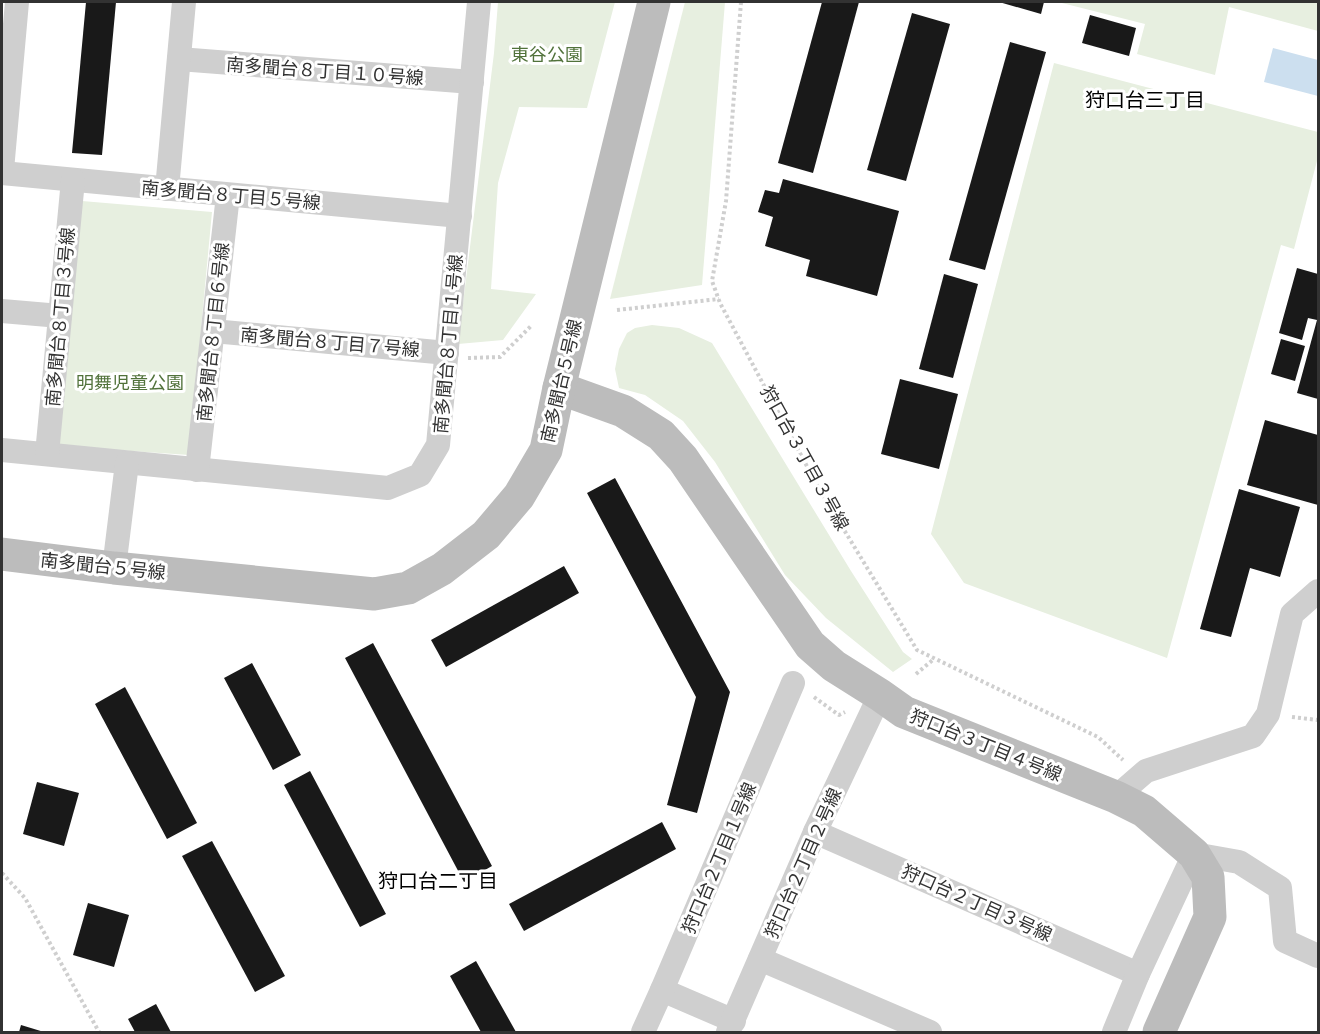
<svg xmlns="http://www.w3.org/2000/svg" width="1320" height="1034" font-family="'IBM Plex Sans','Noto Sans JP',sans-serif">
<style>
.green{fill:#e7efe0}
.water{fill:#ccdfef}
.building{fill:#191919}
.lines{fill:none;stroke-linecap:round;stroke-linejoin:round}
.path{stroke:#cfcfcf;stroke-width:4;stroke-dasharray:3 3;stroke-linecap:butt}
.street{stroke:#cfcfcf;stroke-width:24}
.secondary{stroke:#bcbcbc;stroke-width:33}
.labels{text-anchor:middle;dominant-baseline:central;stroke-width:6;stroke-linejoin:round;paint-order:stroke}
.park-label{font-size:18px;fill:#51723b;stroke:#fff}
.street-label{font-size:18px;fill:#323232;stroke:#fff}
.neighbourhood-label{font-size:20px;fill:#000;stroke:#fff}
</style>
<rect width="100%" height="100%" fill="#fff"/>
<g class="green">
<polygon points="498,2 615,2 587,108 519,107 498,183 491,289 536,294 503,340 458,344 494,53"/>
<polygon points="685,2 725,2 702,285 610,299"/>
<polygon points="1058,2 1318,2 1318,31 1229,7 1215,75 1137,54 1145,24"/>
<polygon points="1054,63 1318,132 1318,157 1294,249 1281,245 1167,658 964,583 931,534"/>
<polygon points="82,201 212,212 189,455 59,446"/>
<polygon points="652,325 679,328 712,343 851,571 903,652 912,659 893,672 826,618 785,575 715,462 683,421 645,395 619,388 615,369 619,349 627,333 635,328"/>
</g>
<polygon class="water" points="1273,48 1318,60 1318,96 1264,82"/>
<g class="building">
<polygon points="86,2 116,2 102,155 72,153"/>
<polygon points="822,2 859,2 813,173 778,163"/>
<polygon points="999,2 1044,2 1041,14"/>
<polygon points="912,13 950,24 906,181 867,170"/>
<polygon points="1090,15 1136,28 1129,56 1082,43"/>
<polygon points="1010,42 1046,52 985,270 949,260"/>
<polygon points="783,179 899,211 877,296 806,276 810,260 765,246 773,217 758,212 765,190 779,193"/>
<polygon points="1297,268 1318,274 1318,399 1297,393 1317,320 1308,318 1302,340 1279,333"/>
<polygon points="944,274 978,284 953,378 919,369"/>
<polygon points="1281,339 1305,346 1295,381 1271,374"/>
<polygon points="900,379 958,394 939,469 881,454"/>
<polygon points="1265,420 1318,435 1318,505 1247,485"/>
<polygon points="615,478 730,692 697,813 667,805 696,697 587,493"/>
<polygon points="1239,489 1300,507 1280,577 1250,568 1231,637 1200,629"/>
<polygon points="564,566 579,593 446,667 431,640"/>
<polygon points="373,643 492,866 464,882 345,658"/>
<polygon points="252,663 301,755 273,770 224,678"/>
<polygon points="125,687 197,823 167,839 95,704"/>
<polygon points="310,771 386,914 360,927 284,785"/>
<polygon points="37,782 79,793 64,846 23,834"/>
<polygon points="662,822 676,849 524,931 509,904"/>
<polygon points="212,841 285,976 255,992 182,856"/>
<polygon points="88,903 129,915 114,967 73,955"/>
<polygon points="476,961 516,1032 481,1032 450,976"/>
<polygon points="156,1004 171,1032 135,1032 128,1019"/>
<polygon points="21,1025 44,1032 19,1032"/>
</g>
<g class="lines">
<g class="path">
<polyline points="741,2 726,201 712,281 720,303 818,487 917,650 1098,737 1123,760"/>
<polyline points="617,310 719,299"/>
<polyline points="468,358 500,357 531,326"/>
<polyline points="916,674 934,659"/>
<polyline points="814,697 839,715 845,712"/>
<polyline points="1292,717 1318,720"/>
<polyline points="2,873 25,898 99,1032"/>
</g>
<g class="street">
<polyline points="179,59 472,82"/>
<polyline points="2,170 17,2"/>
<polyline points="2,173 460,216"/>
<polyline points="167,189 184,2"/>
<polyline points="2,311 60,316"/>
<polyline points="213,331 447,353"/>
<polyline points="2,450 388,488 420,475 438,445 479,2"/>
<polyline points="47,454 73,180"/>
<polyline points="197,470 228,195"/>
<polyline points="114,568 127,463"/>
<polyline points="1116,797 1146,771 1253,736 1268,714 1292,614 1318,591"/>
<polyline points="815,832 1138,974"/>
<polyline points="760,959 930,1032"/>
<polyline points="662,990 734,1021"/>
<polyline points="643,1032 662,990 793,683"/>
<polyline points="728,1032 815,832 880,695"/>
<polyline points="1114,1032 1138,974 1194,854 1239,862 1280,888 1285,941 1318,956"/>
</g>
<g class="secondary">
<polyline points="559,388 623,411 661,435 683,459 810,645 834,666 880,695 904,712 1116,797 1144,811 1194,854 1208,877 1210,917 1159,1032"/>
<polyline points="2,554 114,568 374,594 408,588 442,569 486,535 519,496 546,450 559,388 654,2"/>
</g>
</g>
<g class="labels">
<g class="park-label">
<text x="547" y="54">東谷公園</text>
<text x="130" y="382">明舞児童公園</text>
</g>
<g class="street-label">
<text transform="translate(325 71) rotate(4)">南多聞台８丁目１０号線</text>
<text transform="translate(231 195) rotate(5)">南多聞台８丁目５号線</text>
<text transform="translate(60 317) rotate(-85)">南多聞台８丁目３号線</text>
<text transform="translate(213 332) rotate(-84)">南多聞台８丁目６号線</text>
<text transform="translate(330 342) rotate(5)">南多聞台８丁目７号線</text>
<text transform="translate(448 344) rotate(-85)">南多聞台８丁目１号線</text>
<text transform="translate(561 381) rotate(-77)">南多聞台５号線</text>
<text transform="translate(805 458) rotate(61)">狩口台３丁目３号線</text>
<text transform="translate(103 566) rotate(6)">南多聞台５号線</text>
<text transform="translate(986 745) rotate(22)">狩口台３丁目４号線</text>
<text transform="translate(719 858) rotate(-67)">狩口台２丁目１号線</text>
<text transform="translate(803 863) rotate(-66)">狩口台２丁目２号線</text>
<text transform="translate(977 903) rotate(24)">狩口台２丁目３号線</text>
</g>
<g class="neighbourhood-label">
<text x="1145" y="99">狩口台三丁目</text>
<text x="438" y="880">狩口台二丁目</text>
</g>
</g>
<rect width="1320" height="1034" fill="none" stroke="#323232" stroke-width="6"/>
</svg>
